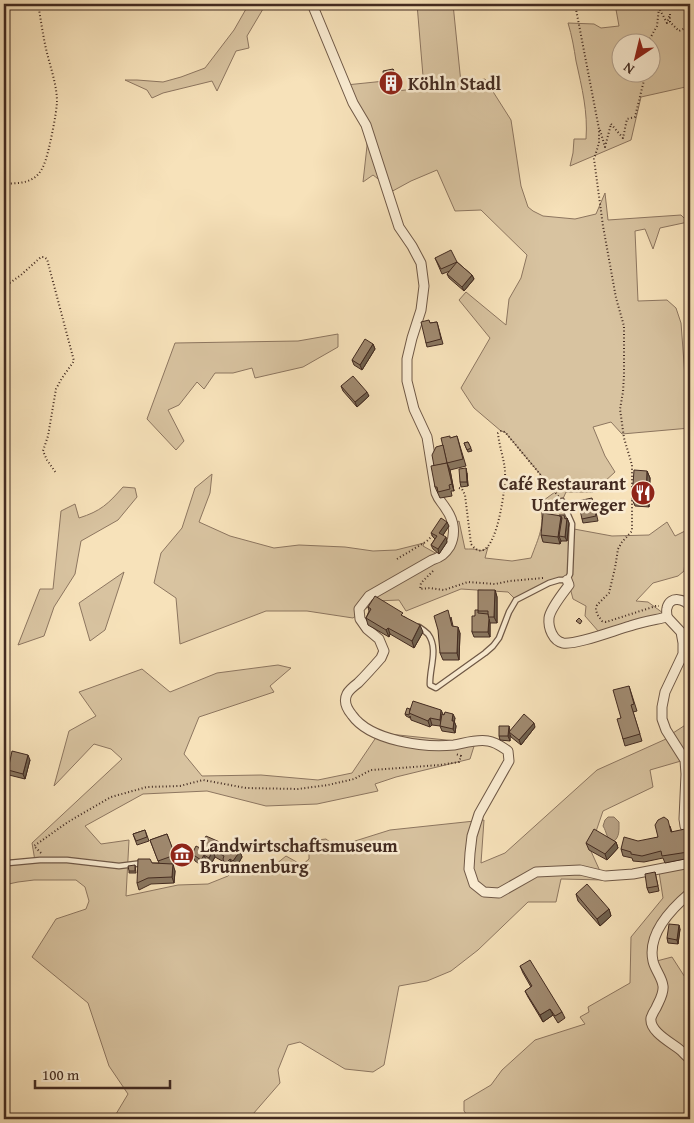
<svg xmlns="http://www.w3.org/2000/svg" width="694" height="1123" font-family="'Gentium Book Plus',serif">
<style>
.green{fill:#d8c3a0;stroke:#8d7660;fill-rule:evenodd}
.water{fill:#b9a386;stroke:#89735d}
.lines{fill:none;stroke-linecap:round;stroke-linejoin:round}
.service-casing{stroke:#6f5846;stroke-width:7}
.minor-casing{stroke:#6f5846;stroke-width:11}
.path{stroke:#422a20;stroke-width:2;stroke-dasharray:1 2.5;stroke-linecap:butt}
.service{stroke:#faecd2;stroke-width:4.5}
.minor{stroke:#faecd2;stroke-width:9}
.wall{fill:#8a7760;stroke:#422a20}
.shaded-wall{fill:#70614e;stroke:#422a20}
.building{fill:#a08a70;stroke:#422a20}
.labels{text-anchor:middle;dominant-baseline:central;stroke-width:5;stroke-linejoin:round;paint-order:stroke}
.poi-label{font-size:18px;font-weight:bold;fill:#422a20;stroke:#faecd2;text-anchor:start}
</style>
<rect width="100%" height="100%" fill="#f7e2ba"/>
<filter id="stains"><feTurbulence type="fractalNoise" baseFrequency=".004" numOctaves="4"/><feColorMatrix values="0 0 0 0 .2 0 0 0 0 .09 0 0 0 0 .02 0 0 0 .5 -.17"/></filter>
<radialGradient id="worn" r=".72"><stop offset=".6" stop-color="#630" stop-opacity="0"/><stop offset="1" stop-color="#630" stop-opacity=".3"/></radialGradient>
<g class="green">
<polygon points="251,4 274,4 263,9 247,36 249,48 236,51 217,91 212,81 163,93 152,98 147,90 125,80 137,80 163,82 181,77 205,68 234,30 246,9"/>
<path d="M417,4h36l8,79 24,-4 26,41 10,66 7,21 5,4 10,5 32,3 21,-5 9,-21 3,27 73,-5 7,7 -28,6 -7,21 -8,-20 -10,2 3,70 29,-1 9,8 5,15 6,80 3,8v17l-68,6 -11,-12 -18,5 12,29 10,16 -22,20h-27l-4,9 10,23 -1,49 3,-44 38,7 37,-1 18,-13 8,14 14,-7 -5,42 -6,5 -25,7 -17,18 12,1 15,11 -64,19 -14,-16 1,-10 -13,-7 -5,-19h-9l-43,20 -8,-8 -47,-3 -55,22 -7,-11 -23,1 -23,17 -46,-7h-41l-86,33 -4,-46 -22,-15 7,-30 21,-25 13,-40 17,-14 -2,19 -11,29 31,14 44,12 25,-3 46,2 28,4 23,-1 28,-7 -1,3 16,9 7,-2 7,-29 6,-3 6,28c2,0 5,0 7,0 8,0 8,5 16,-2l-3,11 27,3 19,-3c8,-22 14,-31 9,-55l15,-11 -50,-60 -4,-1 -27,-23 -13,-20 29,-50 -31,-38 7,-8 40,33 3,-26 12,-21 6,-23 -46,-45 -26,1 -18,-41 -26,11 -22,12c-3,-7 -9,-13 -16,-18l-10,7 4,-36 -1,-21 -20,-40 39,-4 2,11 37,-4z"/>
<path d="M615,4h75v82l-49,11 -10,43 -61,26 3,-13 1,-14h12c2,-27 -4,-51 -10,-78 -2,-13 -4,-25 -8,-38l26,1 7,4 18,-2zM622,42h30v30h-30z"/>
<polygon points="338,334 338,347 303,367 255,378 252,368 233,373 215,373 204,389 197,382 179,405 168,410 184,441 176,450 147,419 175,343 298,341"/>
<path d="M123,487l12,1 2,9 -19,23 -37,21 -6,33 -21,33 -10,29 -26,9 22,-56h13l8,-78 14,-7 4,14c22,-7 29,-14 44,-31z"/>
<polygon points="124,572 105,630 90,641 79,603"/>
<polygon points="278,665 291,668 270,686 274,692 199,717 184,754 202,776 261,775 318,780 352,773 379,733 475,743 470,759 396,777 375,784 378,791 317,804 266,806 207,791 143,794 85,826 101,844 129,840 126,896 178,885 208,884 228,876 242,862 265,873 286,856 302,865 309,859 309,841 326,839 336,847 390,830 484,820 481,863 505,853 597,770 666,739 681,761 650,770 653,787 603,811 590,849 604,880 561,879 556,902 528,902 478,950 451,971 427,981 399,986 384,1065 373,1072 345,1069 300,1042 288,1045 278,1070 280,1083 253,1114 251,1119 113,1119 128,1094 109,1066 88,1003 32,957 56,919 86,909 89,901 85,887 76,880 34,880 18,882 4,885 4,862 35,861 32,843 122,759 111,749 94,744 54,786 69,731 96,716 79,692 142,669 170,692 217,673"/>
<polygon points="690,722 690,827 687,820 688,758 673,733"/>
<polygon points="690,866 690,887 654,927 649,963 672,957 690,985 690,1119 470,1119 464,1111 464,1101 491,1085 502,1070 535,1040 585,1024 580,1017 589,1012 588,1007 630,983 631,937 663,898 659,872"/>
</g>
<path class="water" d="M608,817h6l5,5c0,8 1,15 -6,20 -7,-3 -6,-10 -10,-16l2,-6z"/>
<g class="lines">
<defs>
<g id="service">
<polyline points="688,403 690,410"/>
<path d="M419,627c3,2 7,5 9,7 11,15 1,35 2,51l6,3 49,-35 8,-7 6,-8 10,-26 7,-12 33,-17 10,-3h8l3,-6 2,-50 -10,-23"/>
<polyline points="4,862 8,863 40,860 67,860 119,866 143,863"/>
</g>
<g id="minor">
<path d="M312,4l41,99 13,22 33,102 13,19 9,17 3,23 -3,24 -9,28 -5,21v22l7,28 13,28 9,56c3,8 6,9 10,16 8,11 10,25 4,37 -5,8 -9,11 -18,14l-63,36 -10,13 1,10 7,10 12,10 5,12 -3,7c-7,8 -15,17 -23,25 -4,3 -9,7 -11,11 -4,8 0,15 5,21 18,26 73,33 102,30 11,-2 23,-6 34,-4 8,1 14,6 20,10l1,10 -30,53 -7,22 -2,17 -1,16 5,15 10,8 15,1 37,-21 44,-2 25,6 28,-2 57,-11"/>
<path d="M567,580l2,5c-6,8 -19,24 -20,33 -1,10 4,23 14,25 14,2 52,-13 67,-17 12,-4 24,-6 37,-9"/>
<polyline points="667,617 681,632 683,643 683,654 665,692 662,707 662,719 666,730 685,760 686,774 684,819 685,826 690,834"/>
<path d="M667,617c0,-2 -1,-8 0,-9 3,-13 18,-9 23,-1"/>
<path d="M690,893c-19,16 -43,41 -37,68 2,9 9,16 10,25 1,8 -4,15 -7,22 -2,3 -4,7 -5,10 -2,13 19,24 28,31 4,3 7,7 11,10"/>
</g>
</defs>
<use href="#service" class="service-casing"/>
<use href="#minor" class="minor-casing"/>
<g class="path">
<polyline points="575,4 599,129 599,143 594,159 603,226 616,298 624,326 624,375 623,392 620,409 624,438 632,465 632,531 622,542 618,549 615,568 609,593 597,605 596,609 597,614 602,621 606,622 656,606 659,606"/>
<polyline points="648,42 657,26 659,8 667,23 670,14 670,22 679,31 690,26"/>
<polyline points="611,124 623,138 627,119 635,117 646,72"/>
<polyline points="600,130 605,147 611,124"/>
<path d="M4,184c8,-1 18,0 26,-4 13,-5 16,-21 19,-32 3,-14 7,-32 8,-46 0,-16 -6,-33 -10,-49 -4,-16 -6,-33 -9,-49"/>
<polyline points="4,287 21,275 41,257 44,257 47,259 74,361 62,378 56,389 48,436 43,451 47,460 56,473"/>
<path d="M459,488l3,1 3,6 6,49c3,4 7,8 12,6 15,-5 23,-64 22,-79 -1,-13 -6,-25 -7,-38l3,-2 4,1 54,65"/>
<polyline points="4,524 4,546"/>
<polyline points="397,559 427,541 433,535"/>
<polyline points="433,571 421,583 420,589 430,588 444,590 468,582 495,584 510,581 543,578"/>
<polyline points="41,853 34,846 68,822 111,797 147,787 180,786 203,780 246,788 298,789 328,785 354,779 371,770 440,765 459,762 461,756 456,754"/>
</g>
<use href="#service" class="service"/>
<use href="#minor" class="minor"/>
</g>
<g class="wall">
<polygon points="393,69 395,74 397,90 387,92 385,87"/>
<polygon points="435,258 457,262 472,275 474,279 464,291 449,278 447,274 450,271 442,274"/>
<polygon points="437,322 443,344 427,347 426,343 430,323"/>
<polygon points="373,344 375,349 362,370 354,365 352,360"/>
<polygon points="341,386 369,396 357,407 343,391"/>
<polygon points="457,436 466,466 450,470 454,491 451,491 452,496 440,498 435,487 434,466 443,445 451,438"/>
<polygon points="468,442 472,451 468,452 464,443"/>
<polygon points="647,471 650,478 649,507 635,506 632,499"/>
<polygon points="467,473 468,486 461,487 460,482"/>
<polygon points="594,503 598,521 583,523 582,519"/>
<polygon points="567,518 569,523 567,541 561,541 560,544 543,542 541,535 565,519"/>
<polygon points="449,526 443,535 447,542 439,554 433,549 431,545 435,539 433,537 431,533"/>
<polygon points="495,590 497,597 497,623 490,623 490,637 474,637 472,632 475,616 478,610"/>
<polygon points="368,607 405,617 423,632 414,648 390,634 389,637 368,625 366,618 369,611"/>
<polygon points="451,617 453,626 460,633 459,660 443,660 440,653"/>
<polygon points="629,686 637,711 633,712 642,741 625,746 623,739 621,718"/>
<polygon points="410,709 443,715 455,718 454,721 456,726 455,733 442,731 440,726 432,725 430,727 411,720 410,716 410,718 406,716 405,714"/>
<polygon points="535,727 521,745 511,737 510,735 510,741 500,740 499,736 510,731"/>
<polygon points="30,760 25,779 9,775 8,770"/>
<polygon points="670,826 672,832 687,836 690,858 665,863 663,858 644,862 633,861 632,858 623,856 621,849 658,837"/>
<polygon points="145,830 149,841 137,845 133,834"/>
<polygon points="167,834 177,862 171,864 175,871 174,883 151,884 139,890 137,883 152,863 159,863 150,840"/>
<polygon points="616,842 618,848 607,860 589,850 586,843"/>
<polygon points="200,848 240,851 242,857 236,868 233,866 229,869 227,869 224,862 215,857 211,864 207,862 204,867 195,861 192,854"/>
<polygon points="135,865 136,873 129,873 129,871"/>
<polygon points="655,872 659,891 649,893 647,888"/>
<polygon points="576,894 609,909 611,916 600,926 578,901"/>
<polygon points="680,929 678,944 668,943 667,938"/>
<polygon points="520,966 562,1012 565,1018 558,1023 553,1015 543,1022 528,997 525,991 531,987 523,973"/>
</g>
<g class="shaded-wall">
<polygon points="393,69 395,74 397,90 396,85"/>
<polygon points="472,275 474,279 464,291 462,287"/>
<polygon points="373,344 375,349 362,370 360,365"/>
<polygon points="367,392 369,396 357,407 355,402"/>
<polygon points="447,463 450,470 454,491 452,484"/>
<polygon points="466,468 467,473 468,486 467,482"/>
<polygon points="647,471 650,478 649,507 646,500"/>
<polygon points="561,516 563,523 559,536 561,541 560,544 558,537"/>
<polygon points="567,518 569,523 567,541 565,537"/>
<polygon points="447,522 449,526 441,538 439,533"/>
<polygon points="446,537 447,542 439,554 438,549"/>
<polygon points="495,590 497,597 497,623 494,617"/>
<polygon points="489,619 490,623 490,637 488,632"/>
<polygon points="420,625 423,632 414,648 412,641"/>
<polygon points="458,627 460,633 459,660 457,653"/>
<polygon points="388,628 390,634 389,637 386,630"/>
<polygon points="441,710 444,716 442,727 440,720"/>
<polygon points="453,714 455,718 454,725 452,721"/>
<polygon points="430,718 432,725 430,727 428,721"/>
<polygon points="454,721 456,726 455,733 453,729"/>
<polygon points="534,723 535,727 521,745 519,740"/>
<polygon points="509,726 510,731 509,732 510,734 510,741 508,736"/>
<polygon points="28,755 30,760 25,779 23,774"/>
<polygon points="685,829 687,836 690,857 688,852"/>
<polygon points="616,842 618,848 607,860 605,854"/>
<polygon points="213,850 215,857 211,864 209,858"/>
<polygon points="240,851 242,857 236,868 233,861"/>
<polygon points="204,855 207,862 204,867 201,860"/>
<polygon points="230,859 233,866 229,869 227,862"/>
<polygon points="173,864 175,871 174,883 172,877"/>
<polygon points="609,909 611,916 600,926 597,919"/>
<polygon points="679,925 680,929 678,944 677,940"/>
<polygon points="550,1009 553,1015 543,1022 540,1015"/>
</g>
<g class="building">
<polygon points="393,69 396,85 385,87 383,71"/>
<polygon points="451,250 457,262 441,269 435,258"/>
<polygon points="457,262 472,275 462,287 447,274"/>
<polygon points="429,320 430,323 437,322 441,339 426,343 421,322"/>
<polygon points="365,339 373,344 360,365 352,360"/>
<polygon points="353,376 367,392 355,402 341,386"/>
<polygon points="450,436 450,438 457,436 463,459 447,463 441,438"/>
<polygon points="468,442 471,448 467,450 464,443"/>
<polygon points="443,445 447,463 434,466 432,455 436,447"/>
<polygon points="447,463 452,484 449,485 450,489 438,492 437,487 435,487 431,466"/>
<polygon points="466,468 467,482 460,482 459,469"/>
<polygon points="634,470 647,471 646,500 632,499"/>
<polygon points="592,498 596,516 582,519 578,501"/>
<polygon points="543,513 561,516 558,537 541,535"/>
<polygon points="559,515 564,515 565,519 567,518 565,537 559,536 562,518 561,516 559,516"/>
<polygon points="441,518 447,522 439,533 446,537 438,549 431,545 437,536 431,533"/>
<polygon points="478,590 495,590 494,617 488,617 488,611 478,611"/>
<polygon points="375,596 403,613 401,615 420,625 412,641 388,628 386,630 366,618 371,609 368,607"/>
<polygon points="448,610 452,626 458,627 457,653 440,653 438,630 434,616"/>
<polygon points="475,610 478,610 478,613 488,614 489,619 488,632 472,632 472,616 475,616"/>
<polygon points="579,618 582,621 580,624 576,621"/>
<polygon points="629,686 634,704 631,705 640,734 623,739 617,719 621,718 613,690"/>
<polygon points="413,701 441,710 440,720 430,718 428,721 409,713"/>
<polygon points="407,708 410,709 409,715 405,714"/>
<polygon points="445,712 453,714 452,721 454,721 453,729 440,726 442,714 444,715"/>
<polygon points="524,714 534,723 519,740 509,732"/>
<polygon points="499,726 509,726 508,736 499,736"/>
<polygon points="12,751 28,755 23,774 8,770"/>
<polygon points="664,817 668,820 671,832 685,829 688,852 662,856 661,851 642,856 631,854 631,852 621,849 624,837 638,841 658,837 655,825 658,820"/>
<polygon points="594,829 616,842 605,854 586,843"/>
<polygon points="145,830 147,837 136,841 133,834"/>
<polygon points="167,834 175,855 158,861 150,840"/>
<polygon points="206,836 240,851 233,861 230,859 227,862 224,862 223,859 224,856 213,850 209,858 204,855 201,860 192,854 196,846 200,848"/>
<polygon points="138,859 150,859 152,863 173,864 172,877 148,878 137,883"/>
<polygon points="135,865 135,871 129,871 128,866"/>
<polygon points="655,872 658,886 647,888 645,874"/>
<polygon points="587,884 609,909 597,919 576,894"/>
<polygon points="669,924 679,925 677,940 667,938"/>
<polygon points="530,960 562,1012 555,1016 550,1009 540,1015 525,991 532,986 520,966"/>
</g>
<defs>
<symbol id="building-disc" viewBox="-11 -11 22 22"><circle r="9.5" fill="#8f2418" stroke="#faecd2"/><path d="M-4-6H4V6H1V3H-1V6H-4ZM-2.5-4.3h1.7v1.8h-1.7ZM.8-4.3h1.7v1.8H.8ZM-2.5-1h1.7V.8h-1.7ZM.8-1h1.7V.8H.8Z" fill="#fff"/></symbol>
<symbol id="restaurant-disc" viewBox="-11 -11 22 22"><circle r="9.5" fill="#8f2418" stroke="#faecd2"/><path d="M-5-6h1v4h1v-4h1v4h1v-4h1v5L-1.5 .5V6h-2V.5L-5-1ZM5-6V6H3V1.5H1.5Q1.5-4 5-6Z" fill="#fff"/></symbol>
<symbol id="museum-disc" viewBox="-11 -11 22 22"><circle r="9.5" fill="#8f2418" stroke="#faecd2"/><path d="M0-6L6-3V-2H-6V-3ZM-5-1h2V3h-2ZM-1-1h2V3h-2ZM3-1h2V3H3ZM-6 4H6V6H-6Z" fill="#fff"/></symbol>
</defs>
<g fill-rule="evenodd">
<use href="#building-disc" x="377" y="69" width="28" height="28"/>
<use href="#restaurant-disc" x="629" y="479" width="28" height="28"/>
<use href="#museum-disc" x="168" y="841" width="28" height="28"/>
</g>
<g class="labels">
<g class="poi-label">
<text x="408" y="83">Köhln Stadl</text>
<text x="626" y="483" text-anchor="end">Café Restaurant<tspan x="626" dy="21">Unterweger</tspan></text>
<text x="200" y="845">Landwirtschaftsmuseum<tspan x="200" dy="21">Brunnenburg</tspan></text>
</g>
</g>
<rect width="694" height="1123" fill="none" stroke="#f7e2ba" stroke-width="20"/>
<rect x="5" y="5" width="684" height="1113" fill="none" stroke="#422a20" stroke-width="2.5"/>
<rect x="10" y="10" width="674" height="1103" fill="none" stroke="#422a20"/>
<g transform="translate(636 58) rotate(215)"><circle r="24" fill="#faecd2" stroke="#b09e8b"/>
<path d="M0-4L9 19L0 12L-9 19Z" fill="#8f2418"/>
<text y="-8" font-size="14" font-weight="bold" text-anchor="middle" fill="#422a20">N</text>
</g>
<path d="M35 1080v8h135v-8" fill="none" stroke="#422a20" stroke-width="2.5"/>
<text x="42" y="1080" font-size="15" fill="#422a20" stroke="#faecd2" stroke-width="4" paint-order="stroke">100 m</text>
<rect width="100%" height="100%" filter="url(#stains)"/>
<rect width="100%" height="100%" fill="url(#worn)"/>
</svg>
